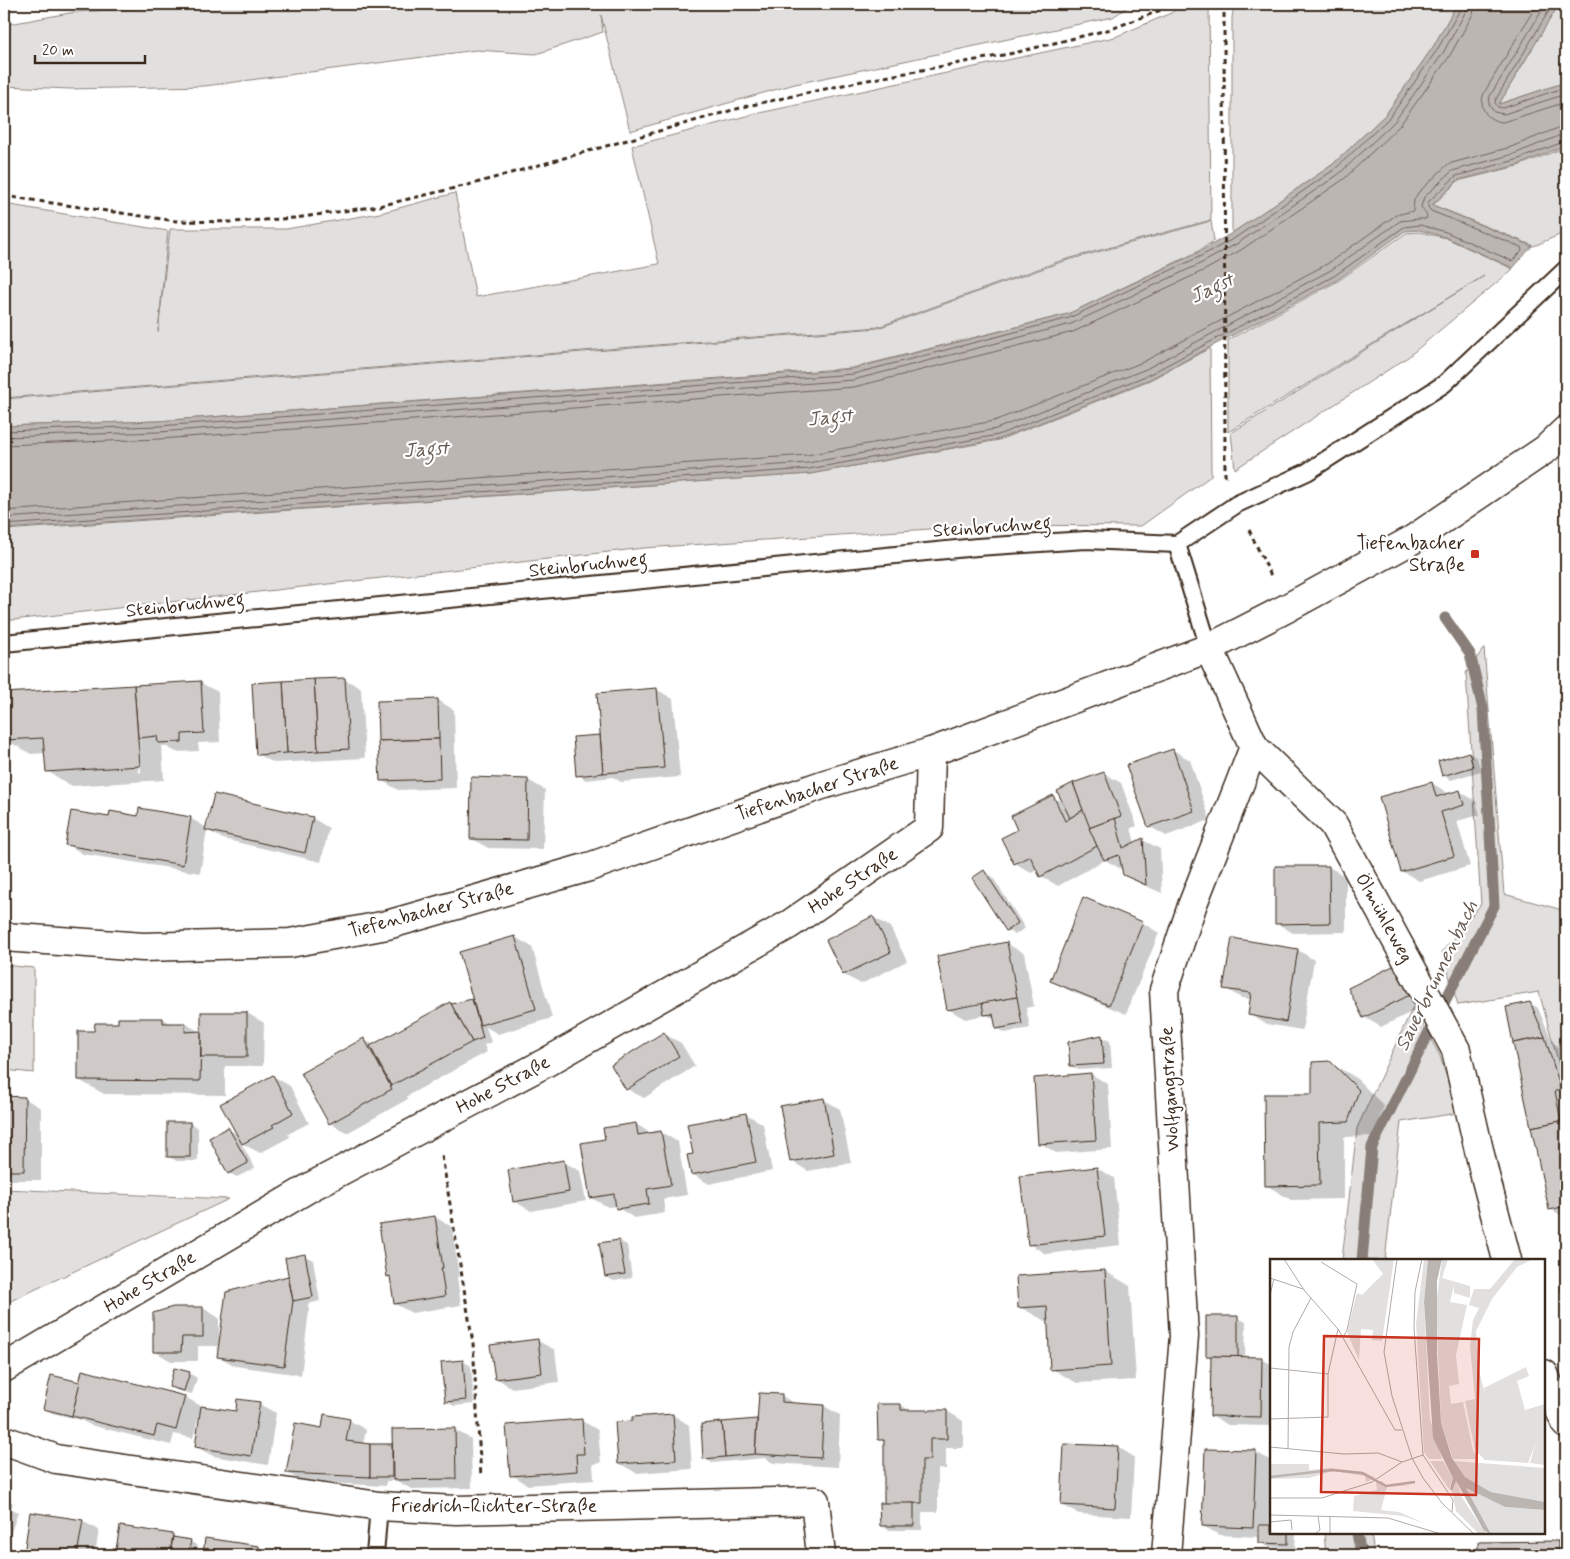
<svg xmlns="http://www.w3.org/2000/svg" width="1570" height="1559" font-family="Mynerve,sans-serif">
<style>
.green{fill:#e2e0de;stroke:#8e857e}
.water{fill:#bcb6b3;stroke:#887e77}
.shadow{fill:#0003;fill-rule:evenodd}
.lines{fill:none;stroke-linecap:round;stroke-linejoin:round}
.shore{stroke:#6f625a;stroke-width:1}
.stream{stroke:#887e77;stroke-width:11}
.building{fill:#cfcac7;stroke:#3b2a1e}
.service-casing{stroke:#3b2a1e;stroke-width:20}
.minor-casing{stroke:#3b2a1e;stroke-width:31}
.secondary-casing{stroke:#3b2a1e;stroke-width:31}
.path{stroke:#3b2a1e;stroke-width:3;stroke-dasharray:5 4;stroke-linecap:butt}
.service{stroke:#fff;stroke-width:16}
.minor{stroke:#fff;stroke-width:28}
.secondary{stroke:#fff;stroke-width:28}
.poi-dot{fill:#c8321e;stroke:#fff;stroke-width:2}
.labels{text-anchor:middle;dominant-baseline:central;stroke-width:4.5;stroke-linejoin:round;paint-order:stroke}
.street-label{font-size:19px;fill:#3b2a1e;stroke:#fff}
.poi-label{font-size:19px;fill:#3b2a1e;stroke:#fff;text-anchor:end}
.water-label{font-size:20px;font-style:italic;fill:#685b52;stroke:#fff}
.inset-river{fill:none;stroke:#bcb6b3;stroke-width:2.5}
.inset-road{fill:none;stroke:#b1aaa5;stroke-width:1}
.view{fill:#c8321e;fill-opacity:0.15;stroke:#c8321e;stroke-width:2.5}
.inset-edge{fill:none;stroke:#3b2a1e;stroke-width:2.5}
</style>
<rect width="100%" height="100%" fill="#fff"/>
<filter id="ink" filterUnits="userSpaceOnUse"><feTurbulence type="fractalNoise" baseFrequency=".02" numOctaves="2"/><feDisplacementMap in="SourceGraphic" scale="10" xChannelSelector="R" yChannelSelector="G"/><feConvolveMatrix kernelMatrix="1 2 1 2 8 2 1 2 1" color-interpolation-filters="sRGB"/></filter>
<g filter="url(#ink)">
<g class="green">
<polygon points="216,4 1132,4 1113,17 795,84 630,131 601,15 603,32 536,54 476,50 205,86 70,89 4,86 4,25 75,12"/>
<polygon points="1183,4 1209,4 1211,220 1060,261 878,327 4,398 4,204 168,231 158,332 170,229 286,229 380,213 455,193 476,297 659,264 632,146 750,115 1115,37 1171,13"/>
<polygon points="1234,4 1457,4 1433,47 1386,114 1332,165 1232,233 1232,18"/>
<polygon points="1559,4 1566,4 1566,82 1499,104"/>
<polygon points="1566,147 1566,232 1534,246 1433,205 1458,181 1518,166"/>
<polygon points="1211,221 1214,241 1197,252 1068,314 852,368 158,421 4,426 4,399 878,328 1061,262"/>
<polygon points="1420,232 1446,238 1513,269 1408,357 1235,469 1231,433 1484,276 1228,432 1228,340 1338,281 1406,233"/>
<polygon points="1210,348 1211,476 1141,526 990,525 644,548 4,621 4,530 810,474 999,440 1150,380"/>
<polygon points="1484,648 1504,894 1566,911 1566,1090 1539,992 1458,1005 1442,952 1481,904 1466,673"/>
<polygon points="4,965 34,968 34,1073 4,1070"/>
<polygon points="1413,1007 1440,1056 1458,1113 1401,1122 1385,1260 1342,1260 1357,1128"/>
<polygon points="4,1189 229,1199 4,1304"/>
<polygon points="1324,1533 1371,1533 1374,1555 1326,1555"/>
</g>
<polygon class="water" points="1457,4 1559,4 1499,104 1566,82 1566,145 1518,165 1458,180 1432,205 1532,246 1513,268 1445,237 1420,230 1405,231 1337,280 1150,379 999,439 810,474 4,529 4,426 158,421 852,369 1068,314 1197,253 1232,233 1332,165 1386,114 1433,47"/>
<g class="shadow">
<polygon points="344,679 361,688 365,758 274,763 257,754"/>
<path d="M201,683l17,9 2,50 -22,1 1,8 -23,1 -11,-6h-3l2,34 -92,6 -25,-15 -1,-18 -15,1 -25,-14 -2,-46zM134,700h3l4,72 -2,1z"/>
<polygon points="656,689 673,699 680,777 621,782 613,777 586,780 578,775 600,736 602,737"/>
<polygon points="438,700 454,710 456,788 398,790 381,780"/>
<polygon points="1173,750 1190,760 1210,820 1166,836 1149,826"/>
<polygon points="1469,753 1477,758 1481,771 1451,780 1443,775"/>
<polygon points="1104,773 1121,783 1137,826 1131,828 1135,843 1143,840 1160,849 1162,893 1141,884 1124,874 1123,869 1121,869 1105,860 1058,886 1041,876 1038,869 1031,873 1015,863 1019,830 1053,797 1065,804"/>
<polygon points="472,779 528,780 545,790 543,849 488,848 471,838"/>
<polygon points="1432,783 1448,793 1449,795 1459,791 1476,801 1480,815 1457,821 1470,866 1419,881 1402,871"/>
<polygon points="139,817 190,818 207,828 312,818 329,828 321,862 223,839 207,830 200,873 83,854 67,844 110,818"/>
<polygon points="1329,867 1346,877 1346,932 1293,933 1276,923"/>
<polygon points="984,871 992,876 1025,928 1015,935 1007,930"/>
<polygon points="1084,899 1143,923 1159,933 1126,1014 1068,990 1051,980"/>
<polygon points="873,917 890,927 907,961 861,984 844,975"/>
<polygon points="515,937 532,947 552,1018 498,1034 486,1027 491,1042 484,1045 487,1052 407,1096 408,1099 347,1133 330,1123 364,1040 374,1045 453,1005 472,1000 474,1002"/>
<path d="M1007,944l17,9 10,53 -8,2 4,20 -25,5 -8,-5 -2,-9 -9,-4 -21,4 -17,-10zM984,1002v2l-28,5v-2z"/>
<polygon points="1298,950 1314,960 1302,1030 1266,1024 1249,1014 1251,999 1241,998 1225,988"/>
<polygon points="1395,966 1426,1005 1381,1027 1364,1017"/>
<polygon points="1530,1003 1538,1008 1553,1043 1562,1048 1566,1064 1566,1218 1550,1209"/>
<polygon points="247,1013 264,1023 263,1066 225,1066 225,1095 104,1094 79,1080 96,1032 119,1024 163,1019 172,1024 186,1024 202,1033"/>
<polygon points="664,1034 681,1043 695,1066 644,1098 627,1089"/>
<polygon points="1102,1037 1110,1041 1112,1068 1079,1070 1071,1066"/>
<polygon points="1330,1063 1355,1077 1384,1106 1373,1136 1344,1137 1344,1199 1291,1200 1266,1185"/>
<polygon points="1091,1074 1108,1084 1112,1149 1056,1153 1040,1143"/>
<polygon points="273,1076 290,1086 309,1123 288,1134 290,1137 260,1153 241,1143 255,1168 237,1177 229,1173 228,1129 238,1135"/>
<polygon points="4,1098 24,1098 41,1108 41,1180 4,1180"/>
<polygon points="823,1099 840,1109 851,1163 808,1171 791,1161"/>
<polygon points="746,1114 763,1124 772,1171 709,1184 692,1174"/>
<polygon points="190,1123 198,1128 198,1161 177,1161 169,1157"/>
<polygon points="636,1124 652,1134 661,1132 678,1142 687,1195 663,1199 665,1213 634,1218 618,1208 617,1206 608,1207 591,1198 607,1140"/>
<polygon points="564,1162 580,1171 586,1201 531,1211 514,1201"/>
<polygon points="1097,1168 1114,1178 1121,1245 1046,1254 1029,1244"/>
<polygon points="435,1217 452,1227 459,1277 457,1277 461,1305 412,1313 395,1304 392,1278 388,1276"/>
<polygon points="619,1241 627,1245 632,1278 614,1281 606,1277 601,1244"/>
<polygon points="305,1256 313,1260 320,1301 308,1304 309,1311 301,1375 235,1366 218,1356 220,1346 198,1346 198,1361 171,1361 154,1351 203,1308 219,1318 219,1337 221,1337 288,1278 290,1279"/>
<polygon points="1105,1271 1130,1286 1136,1380 1077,1383 1052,1369 1049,1321 1045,1321 1020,1307"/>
<polygon points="1238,1318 1246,1322 1245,1358 1261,1359 1271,1364 1271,1426 1228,1425 1211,1416 1212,1358 1207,1356"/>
<polygon points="538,1341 555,1350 559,1382 512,1388 496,1378"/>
<polygon points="463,1361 471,1366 474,1404 454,1406 446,1401"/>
<polygon points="189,1373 197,1378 192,1394 178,1391 170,1386"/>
<polygon points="79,1383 185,1397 201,1406 237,1412 259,1404 276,1413 268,1465 213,1456 196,1447 200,1419 198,1418 193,1438 174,1434 171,1445 90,1425 81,1420 52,1413 44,1408"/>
<polygon points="782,1396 797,1405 824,1406 840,1415 838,1467 773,1463 765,1458 712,1463 704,1458 702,1425 758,1421"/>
<polygon points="901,1405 912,1412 947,1411 963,1421 963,1448 946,1448 946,1469 938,1469 938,1512 922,1512 922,1530 889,1530 881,1526 885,1504 886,1443 879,1439"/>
<polygon points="673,1415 689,1425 692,1469 636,1473 619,1463"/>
<polygon points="349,1420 366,1430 363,1444 370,1445 394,1445 455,1430 471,1439 472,1488 411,1489 397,1481 386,1481 386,1486 304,1482 287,1473 323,1429"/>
<polygon points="582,1421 598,1430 601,1463 593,1464 594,1480 528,1485 512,1475"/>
<polygon points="1118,1447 1134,1457 1131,1517 1079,1514 1062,1505"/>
<polygon points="1256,1452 1271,1461 1270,1526 1271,1526 1271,1533 1296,1533 1295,1548 1268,1547 1260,1542 1260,1537 1220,1535 1203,1526"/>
<polygon points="4,1497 13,1503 11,1509 18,1512 5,1550 4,1550"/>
<polygon points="82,1521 99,1530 95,1555 27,1555 25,1554"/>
<polygon points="121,1528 172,1535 179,1539 190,1541 198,1546 197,1555 117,1555"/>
<polygon points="206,1539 259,1547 265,1551 276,1552 281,1555 204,1555"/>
<polygon points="1566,1542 1566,1555 1480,1555 1480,1543"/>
</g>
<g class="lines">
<g class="shore">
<path d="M1537,4l-53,89c-6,15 3,28 19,29l63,-20"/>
<polyline points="1546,4 1490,96 1489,104 1494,112 1504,114 1566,94"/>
<polyline points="1553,4 1496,99 1495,103 1498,107 1503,108 1566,87"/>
<polyline points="4,431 159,426 853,374 1069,318 1199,257 1235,238 1335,169 1390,117 1437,50 1461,8 1461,4"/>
<polyline points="4,437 159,432 853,380 1071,324 1202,263 1238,243 1339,174 1395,121 1443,53 1466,11 1468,4"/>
<polyline points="4,445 160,439 854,387 1073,332 1205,270 1241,250 1344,179 1400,125 1449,57 1473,14 1475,4"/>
<polyline points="4,511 807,455 994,421 1143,362 1327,264 1396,215 1413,211 1414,200 1418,193 1448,164 1511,147 1558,128 1566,127"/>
<polyline points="4,518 808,463 996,429 1146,369 1331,270 1400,221 1418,219 1426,219 1427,216 1421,207 1424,197 1452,171 1514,154 1561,135 1566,135"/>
<polyline points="4,525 809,469 998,435 1148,375 1334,276 1404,227 1420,225 1446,232 1512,261 1522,251 1521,247 1431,211 1428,207 1428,202 1456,176 1516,160 1566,141"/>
</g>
<g class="stream">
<polyline points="1362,1260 1372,1147 1430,1030 1494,906 1483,709 1470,654 1445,618"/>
<polyline points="1357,1533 1361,1555"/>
</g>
</g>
<g class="building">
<polygon points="345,678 349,749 318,751 314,679"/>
<polygon points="314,679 318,751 287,753 283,681"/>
<polygon points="201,681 204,733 182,734 182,742 158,743 157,736 138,738 134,685"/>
<polygon points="283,681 287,753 256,755 252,683"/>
<polygon points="134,685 140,766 46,772 43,738 4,740 4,693"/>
<polygon points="657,688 664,768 603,773 597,693"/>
<polygon points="438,699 439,739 378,741 377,701"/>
<polygon points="600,735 603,773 576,776 573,737"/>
<polygon points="439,739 440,779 380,781 378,741"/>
<polygon points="1173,749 1194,811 1148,827 1126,765"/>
<polygon points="1469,752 1473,767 1442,776 1438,761"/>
<polygon points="1104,772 1121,816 1089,828 1073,783"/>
<polygon points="471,777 528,779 527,840 470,839"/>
<polygon points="1432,782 1436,797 1460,790 1464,805 1441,812 1454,856 1401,872 1379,797"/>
<polygon points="1073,783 1083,810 1070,818 1057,791"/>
<polygon points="214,794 313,817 305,853 205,830"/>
<polygon points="1053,795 1065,821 1083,810 1097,846 1040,877 1030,856 1014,864 1001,838 1017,830 1011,816"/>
<polygon points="139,808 191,817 183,865 65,845 71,811 109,817 110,811 138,816"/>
<polygon points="1115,818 1123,848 1143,838 1146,885 1123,875 1119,855 1104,860 1097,846 1089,828"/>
<polygon points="1275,866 1329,866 1330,923 1275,924"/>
<polygon points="984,870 1018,923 1006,931 972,878"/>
<polygon points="1083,897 1143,922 1109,1005 1050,981"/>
<polygon points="873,916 891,952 843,975 826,940"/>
<polygon points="515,936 536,1009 480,1025 459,952"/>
<polygon points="1232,938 1298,949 1286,1022 1248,1015 1251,993 1223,989"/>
<polygon points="1007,942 1017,997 947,1010 937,956"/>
<polygon points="1395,965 1410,995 1363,1018 1348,988"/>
<polygon points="1017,997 1022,1024 996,1029 993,1014 984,1015 982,1003"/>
<polygon points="472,999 483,1038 472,1042 451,1004"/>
<polygon points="450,1002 472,1042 391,1086 370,1046"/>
<polygon points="1530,1002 1545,1037 1513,1043 1506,1007"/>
<rect x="201" y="1012" width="46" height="45"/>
<polygon points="118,1018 163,1018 163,1023 186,1023 185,1032 201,1031 200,1081 78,1080 78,1031 94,1031 95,1023 118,1023"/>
<polygon points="664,1032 679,1056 626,1090 611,1065"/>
<polygon points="1102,1035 1104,1064 1070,1066 1068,1042"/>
<polygon points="1545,1037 1561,1090 1555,1091 1561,1121 1531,1127 1513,1043"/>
<polygon points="364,1038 392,1089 329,1124 301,1073"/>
<polygon points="1330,1061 1359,1090 1348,1122 1319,1123 1320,1185 1265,1186 1264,1094 1312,1094 1312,1062"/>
<polygon points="1091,1073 1096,1140 1038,1144 1034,1078"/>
<polygon points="273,1075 293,1113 272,1125 274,1127 242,1144 220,1104"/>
<polygon points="4,1096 25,1097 24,1171 4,1171"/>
<polygon points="824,1098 834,1154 790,1162 780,1106"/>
<polygon points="746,1113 756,1162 691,1175 687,1155 693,1154 687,1124"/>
<polygon points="1561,1121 1566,1144 1566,1206 1549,1210 1531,1127"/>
<rect x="167" y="1122" width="23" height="35"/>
<polygon points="636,1123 638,1135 661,1131 671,1185 647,1189 649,1204 616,1209 614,1194 590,1198 581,1143 605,1139 603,1128"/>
<polygon points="228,1127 248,1163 228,1174 209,1138"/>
<polygon points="564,1160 569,1192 513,1202 508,1170"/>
<polygon points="1097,1167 1105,1236 1028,1245 1020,1176"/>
<polygon points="435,1216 443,1268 441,1268 445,1296 394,1304 390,1276 387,1277 379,1224"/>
<polygon points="619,1240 625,1274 605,1277 599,1243"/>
<polygon points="1560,1249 1566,1249 1566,1292 1561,1292"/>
<polygon points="305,1254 313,1297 293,1301 285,1258"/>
<polygon points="1105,1270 1111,1366 1050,1370 1047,1306 1018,1308 1016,1276"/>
<polygon points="288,1276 293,1301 284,1366 217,1357 226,1292"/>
<polygon points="173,1307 203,1307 203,1337 182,1337 181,1352 153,1352 153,1313"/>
<polygon points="1206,1316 1238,1316 1238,1357 1206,1356"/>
<polygon points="538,1339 542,1373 495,1379 490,1345"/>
<polygon points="1211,1356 1262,1357 1261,1417 1210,1416"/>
<polygon points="463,1360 466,1400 445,1402 441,1362"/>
<polygon points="174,1368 190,1372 184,1391 169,1387"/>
<polygon points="82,1370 185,1396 176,1430 157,1425 154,1436 72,1416"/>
<polygon points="51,1375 80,1382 72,1416 43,1409"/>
<polygon points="759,1393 782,1394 782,1402 824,1405 821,1458 755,1454"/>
<polygon points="237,1399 260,1402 251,1456 195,1447 201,1406 236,1411"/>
<polygon points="877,1404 901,1404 901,1410 947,1410 947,1439 930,1439 930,1460 922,1460 922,1503 884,1504 884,1440 878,1440"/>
<polygon points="324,1414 350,1419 346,1441 370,1444 370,1477 286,1473 295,1423 322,1428"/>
<polygon points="673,1414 676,1460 618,1464 615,1422 632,1421 632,1417"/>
<polygon points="582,1419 584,1454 576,1454 577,1471 510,1476 506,1425"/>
<polygon points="757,1419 755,1454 725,1457 722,1422"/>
<polygon points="722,1422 725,1457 703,1459 701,1424"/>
<polygon points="455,1428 456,1479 393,1480 392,1429"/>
<rect x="370" y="1444" width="22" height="33"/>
<polygon points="1064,1444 1118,1446 1115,1508 1061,1505"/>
<polygon points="1205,1449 1256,1450 1253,1528 1202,1526"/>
<polygon points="879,1503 914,1503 914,1526 880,1526"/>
<polygon points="4,1505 10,1507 4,1527"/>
<polygon points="30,1512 83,1520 77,1555 24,1554"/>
<polygon points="1259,1525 1271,1525 1271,1533 1288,1533 1288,1544 1259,1543"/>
<polygon points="120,1526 173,1534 170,1555 115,1555"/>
<polygon points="173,1537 191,1540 188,1555 170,1555"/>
<polygon points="205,1538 259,1546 258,1555 203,1555"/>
<polygon points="1566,1540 1566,1555 1558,1555 1558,1541"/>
<polygon points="1558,1541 1558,1555 1478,1555 1478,1542"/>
<polygon points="259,1549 276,1551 276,1555 258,1555"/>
<polygon points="294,1551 319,1555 293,1555"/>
</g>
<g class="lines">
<defs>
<g id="service">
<polyline points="1177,544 1237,504 1307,472 1444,384 1566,269"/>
<polyline points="1177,544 1209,648"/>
<polyline points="4,643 977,547 1086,540 1177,544"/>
<polyline points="375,1555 379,1506"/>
</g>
<g id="minor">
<polyline points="1254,747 1333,824 1456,1050 1484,1172 1507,1260"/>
<polyline points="4,1368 314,1185 545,1063 790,924 929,828 931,752"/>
<polyline points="1544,1374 1566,1424"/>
<polyline points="4,1440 56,1459 379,1506 456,1510 815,1501 821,1555"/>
<polyline points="1166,1555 1184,1336 1164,990 1192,906 1254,747 1209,648"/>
</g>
<polyline id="secondary" points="4,937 143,947 290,943 387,925 589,867 822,785 931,752 1209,648 1287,608 1412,540 1546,449 1566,430"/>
</defs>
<use href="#service" class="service-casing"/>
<use href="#minor" class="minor-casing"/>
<use href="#secondary" class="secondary-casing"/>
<g class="path">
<polyline points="1224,4 1225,475 1226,479"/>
<polyline points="4,196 176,221 232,222 295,218 379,206 476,183 747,106 857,82 1014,53 1111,29 1164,9 1171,4"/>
<polyline points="1249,530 1272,578"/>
<polyline points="442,1156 473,1343 481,1477"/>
</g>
<use href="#service" class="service"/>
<use href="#minor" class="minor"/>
<use href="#secondary" class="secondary"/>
</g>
</g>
<rect class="poi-dot" x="1470" y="549" width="10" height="10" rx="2.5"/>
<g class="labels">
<g class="street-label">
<text transform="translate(992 527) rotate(-4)">Steinbruchweg</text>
<text transform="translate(588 565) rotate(-6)">Steinbruchweg</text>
<text transform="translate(185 605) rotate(-6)">Steinbruchweg</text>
<text transform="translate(817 789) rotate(-18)">Tiefenbacher Straße</text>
<text transform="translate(853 881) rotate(-34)">Hohe Straße</text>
<text transform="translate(431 910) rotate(-15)">Tiefenbacher Straße</text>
<text transform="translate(1384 918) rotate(61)">Ölmühleweg</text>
<text transform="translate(503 1085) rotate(-28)">Hohe Straße</text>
<text transform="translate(1170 1089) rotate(-93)">Wolfgangstraße</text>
<text transform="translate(150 1282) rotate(-31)">Hohe Straße</text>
<text x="494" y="1506">Friedrich-Richter-Straße</text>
</g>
<g class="poi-label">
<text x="1465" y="543">Tiefenbacher<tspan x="1465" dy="22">Straße</tspan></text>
</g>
<g class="water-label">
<text transform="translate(1212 289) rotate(-25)">Jagst</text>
<text transform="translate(830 418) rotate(-6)">Jagst</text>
<text transform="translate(426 450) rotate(-4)">Jagst</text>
<text transform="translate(1437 976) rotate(-64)">Sauerbrunnenbach</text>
</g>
</g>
<g transform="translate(1270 1259)">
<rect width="275" height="275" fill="#fff"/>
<path d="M102,0h22l-12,82 -10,-1 1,-10 -12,-1 -2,31 -12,-28 10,-39 5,2 21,-21zM154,0h4l-4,43 6,117 12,40h-13l-5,-7 -8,-128zM172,0h6l-6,19 28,8v12l-16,-5v-8l-4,17 17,3 -11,50 3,29 -10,2 2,18 12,-2 10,48 5,9h-25l-12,-36 -5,-119zM245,0h18l-16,8 -25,32 -16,32 2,32 3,16 6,21 -3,-12 42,-21 3,9 -12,5 8,29 20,-6v61l-15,-2 6,-21 -8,21 -43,-3 -10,-10 -10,-49 10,-2 -5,-53 3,-26 6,-12 -10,-3 5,-16h16zM160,202h13l10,17 -4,11zM184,202l91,7v34l-54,-10 -26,-15zM0,205h39v6l22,-2 33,4 12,6 -10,4 -1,-6 -32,-5 -24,7 -39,1zM112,222l4,4h26l-25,2 -6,23 18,2 25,11 -21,-7 -50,-5 1,-15 23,-6 -1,-8zM186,222l7,18 23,35h-7l-23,-23 -4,-20zM196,229l39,19 40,3v24h-54z" fill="#e2e0de"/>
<path d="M158,0h14l-5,22v73l4,69 11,35 13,19 26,15 54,10v8l-40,-3 -39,-19 25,46 -7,-3 -28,-50 -4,10 -2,-2 3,-11 -20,-40 -9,-136z" fill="#bcb6b3"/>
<path class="inset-river" d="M0,218l62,-7 30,3 24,13 29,-4"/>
<path class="inset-road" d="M14,0l20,31 34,39 57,101h7M127,0l-13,93 8,44 20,62 11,20 19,25 32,31M152,0l-7,33 -1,36 9,127M51,3l36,22 -10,46 -4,7M0,19l33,11M0,36l4,-16M0,109l58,6M0,160l58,-2v-43l10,-45M0,188l74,7 34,-1 24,9 21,-7M18,190l1,-102 4,-15 18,-34M153,196l30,45 -1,12M0,239h52l50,-16 30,-20M0,256l118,3 53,16M0,263l21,-2 1,10M46,274l4,-3 -2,-14M60,274v-17"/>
<path class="view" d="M54,77l155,3 -3,156 -155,-3z"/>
<rect width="275" height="275" class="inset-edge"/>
</g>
<rect width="1570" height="1559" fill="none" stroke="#fff" stroke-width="20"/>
<rect x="10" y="10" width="1550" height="1539" fill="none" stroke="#3b2a1e" stroke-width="2" filter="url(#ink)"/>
<path d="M35 55v8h110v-8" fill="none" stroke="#3b2a1e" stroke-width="2.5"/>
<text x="42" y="55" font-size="15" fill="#3b2a1e" stroke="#ffffff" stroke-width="4" paint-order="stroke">20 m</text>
</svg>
